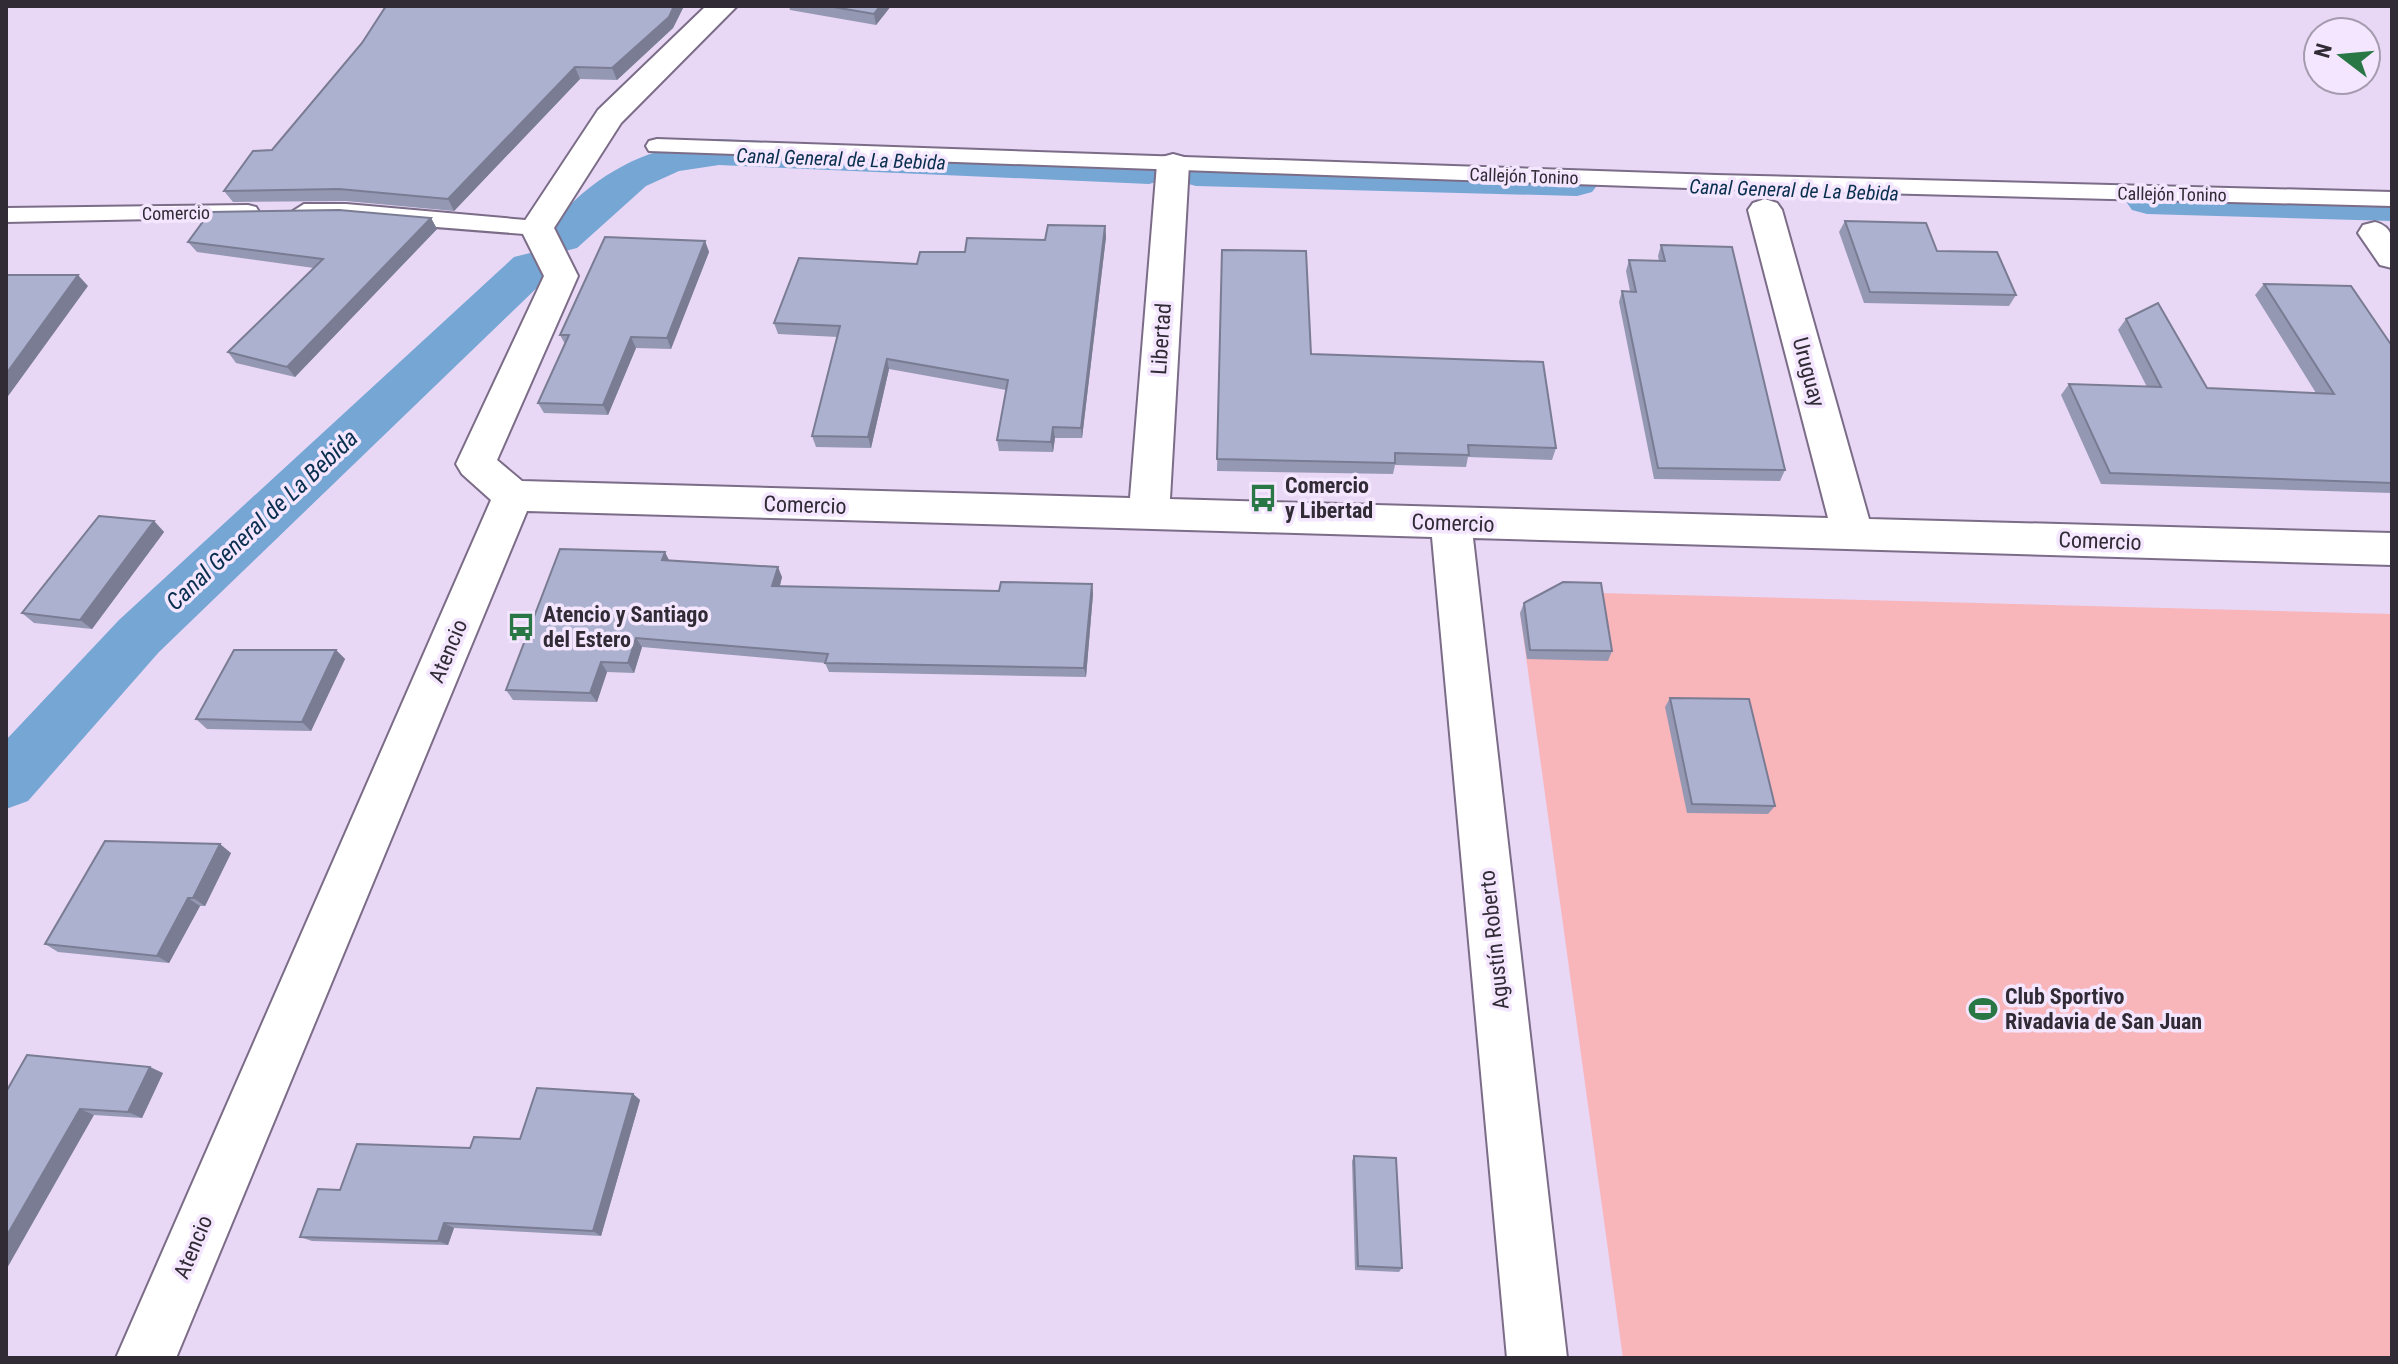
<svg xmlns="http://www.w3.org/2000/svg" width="2398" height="1364" font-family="'Roboto Condensed',sans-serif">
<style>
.green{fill:#f8b5ba}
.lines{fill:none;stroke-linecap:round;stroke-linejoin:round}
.canal{fill:#75a6d4;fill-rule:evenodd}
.service-casing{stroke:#7b6c87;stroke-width:4}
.minor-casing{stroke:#7b6c87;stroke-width:4}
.service{fill:#fff;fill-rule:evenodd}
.minor{fill:#fff;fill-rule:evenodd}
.wall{fill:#9598b3}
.shaded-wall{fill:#797c92}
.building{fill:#adb1d0;stroke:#797c92;stroke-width:2}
.labels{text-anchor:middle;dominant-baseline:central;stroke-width:7;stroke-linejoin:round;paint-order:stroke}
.far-street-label{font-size:18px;fill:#312b36;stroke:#f3e6fe}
.far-water-label{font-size:20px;font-style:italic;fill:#092f4e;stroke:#f3e6fe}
.street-label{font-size:22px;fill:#312b36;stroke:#f3e6fe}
.poi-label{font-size:22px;font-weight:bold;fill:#312b36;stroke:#f3e6fe;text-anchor:start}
.water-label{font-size:24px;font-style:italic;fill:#092f4e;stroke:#f3e6fe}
</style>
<rect width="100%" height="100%" fill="#e8d7f5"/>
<polygon class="green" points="1560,592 2392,614 2392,1358 1623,1358 1520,613"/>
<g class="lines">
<g class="canal">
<path d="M719,139l430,19 15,4 6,9 -6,9 -15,4 -430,-19 -40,6 -33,15 -69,62 -16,4 -16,-4 -6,-10c9,-14 22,-25 34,-36 44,-41 87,-56 146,-63z"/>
<polygon points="1196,160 1577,170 1592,174 1599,183 1592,192 1577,196 1196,186 1181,182 1175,173 1181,164"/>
<polygon points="2147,186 2392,193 2392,221 2147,214 2132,210 2125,200 2132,190"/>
<polygon points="530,253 546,257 553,268 546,279 159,652 28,801 6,809 6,740 119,620 514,257"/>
</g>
<defs>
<g id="service">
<polygon points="657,139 1716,175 2392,192 2392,206 1716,189 649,151 646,146 649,141"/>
<polygon points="304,204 346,204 537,221 549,228 537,235 296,216 293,211"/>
<polygon points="248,205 256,207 259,212 256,217 6,222 6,208"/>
</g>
<g id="minor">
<polygon points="706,6 737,6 621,123 554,228 578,276 497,460 522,481 1130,498 1157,164 1162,157 1173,154 1184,157 1189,164 1170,499 1828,518 1748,210 1753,203 1765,199 1777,203 1782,210 1869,519 2392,533 2392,565 1473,538 1567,1358 1507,1358 1432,537 527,511 176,1358 116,1358 491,500 462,474 456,464 544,276 520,228 598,110"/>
<path d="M2375,222c23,6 17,26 17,46l-12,-3 -22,-32 5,-8z"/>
</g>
</defs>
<use href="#service" class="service-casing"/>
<use href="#minor" class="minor-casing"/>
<use href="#service" class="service"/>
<use href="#minor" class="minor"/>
</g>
<g class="wall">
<polygon points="386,6 684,6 673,28 617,80 580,79 454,211 346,201 233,202 224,191 272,150 362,43"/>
<polygon points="789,6 891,6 876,25 790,10"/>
<polygon points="431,218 437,229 295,377 236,363 228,352 314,268 197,252 188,242"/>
<polygon points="1845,221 1937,251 2016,295 2009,306 1864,303 1839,232"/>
<polygon points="1105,226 1106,237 1082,438 1055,438 1053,452 999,451 997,440 1006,390 889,369 871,448 816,447 812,436 838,337 778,334 774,323 917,264 965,252 1045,240"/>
<polygon points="705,241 709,252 671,349 636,348 608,415 544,413 538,403 565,344 560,335"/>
<polygon points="1661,245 1785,470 1780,481 1654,479 1619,302 1622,291 1630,291 1626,271 1629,260 1659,261 1658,256"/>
<polygon points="1222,250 1311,354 1556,448 1552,460 1468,457 1466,467 1395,465 1393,474 1217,471"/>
<polygon points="2264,284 2392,346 2392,493 2101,484 2061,395 2069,384 2147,387 2118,330 2126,319 2207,388 2316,393 2255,295"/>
<polygon points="154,521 164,532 92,629 34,623 22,613"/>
<polygon points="670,561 782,577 780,586 999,591 1092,584 1093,594 1086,677 829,672 825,663 642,647 634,673 607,672 597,702 513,700 506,690"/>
<polygon points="1524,603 1612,651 1608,661 1527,659 1520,613"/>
<polygon points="336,650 345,659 311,731 207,729 196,719"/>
<polygon points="1670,698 1775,806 1768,814 1687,813 1665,707"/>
<polygon points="231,853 205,906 200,906 169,963 58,952 45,944"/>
<polygon points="163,1073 142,1118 94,1115 6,1092"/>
<polygon points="633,1094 640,1100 601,1236 454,1228 448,1245 312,1241 300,1237 340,1190 470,1148 520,1139"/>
<polygon points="1354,1156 1402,1268 1399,1272 1355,1270 1352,1161"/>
</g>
<g class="shaded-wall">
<polygon points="674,6 684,6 673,28 617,80 612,68"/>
<polygon points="880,6 891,6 876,25 874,14"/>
<polygon points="575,67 580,79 454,211 448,199"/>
<polygon points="431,218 437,229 295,377 287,367"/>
<polygon points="1105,226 1106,237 1082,438 1081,428"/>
<polygon points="705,241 709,252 671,349 667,338"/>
<polygon points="78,275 88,286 6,399 6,374"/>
<polygon points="631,337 636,348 608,415 603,405"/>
<polygon points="887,359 889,369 871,448 868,437"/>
<polygon points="1053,427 1055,438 1053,452 1051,442"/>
<polygon points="154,521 164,532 92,629 80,620"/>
<polygon points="665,552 670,562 662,560"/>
<polygon points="778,567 782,577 777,596 772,586"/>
<polygon points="1092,584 1093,594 1086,677 1084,668"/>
<polygon points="636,638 642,647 634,673 628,663"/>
<polygon points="336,650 345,659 311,731 302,722"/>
<polygon points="601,662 607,672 597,702 590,693"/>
<polygon points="220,844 231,853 205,906 193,898"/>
<polygon points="188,898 200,906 169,963 157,956"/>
<polygon points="150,1067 163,1073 142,1118 128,1112"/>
<polygon points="633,1094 640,1100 601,1236 593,1231"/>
<polygon points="80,1109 94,1115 6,1270 6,1237"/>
<polygon points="444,1223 454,1228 448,1245 438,1241"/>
</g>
<g class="building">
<polygon points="386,6 674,6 669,17 612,68 575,67 448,199 339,189 224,191 253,151 272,150 362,43"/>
<polygon points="828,6 880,6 874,14"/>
<polygon points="339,210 431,218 287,367 228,352 323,259 188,242 210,212"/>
<polygon points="1845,221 1926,223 1937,251 1997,252 2016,295 1870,292"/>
<polygon points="1048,225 1105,226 1081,428 1053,427 1051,442 997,440 1008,380 887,359 868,437 812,436 840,326 774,323 799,258 917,264 920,252 965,252 967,238 1045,240"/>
<polygon points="605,237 705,241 667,338 631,337 603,405 538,403 569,335 560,335"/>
<polygon points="1661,245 1732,247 1785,470 1658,468 1622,291 1636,292 1629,260 1665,261"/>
<polygon points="1222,250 1306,251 1311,354 1543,362 1556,448 1468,445 1469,455 1395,453 1395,463 1217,459"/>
<polygon points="6,275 78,275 6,374"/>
<polygon points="2264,284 2351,286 2392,346 2392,483 2110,473 2069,384 2161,387 2126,319 2158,303 2207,388 2334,394"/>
<polygon points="99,516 154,521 80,620 22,613"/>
<polygon points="560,549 665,552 662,560 778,567 772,586 999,591 1001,582 1092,584 1084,668 825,663 828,654 636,638 628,663 601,662 590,693 506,690"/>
<polygon points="1563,582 1601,583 1612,651 1530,650 1524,603"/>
<polygon points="234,650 336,650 302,722 196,719"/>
<polygon points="1670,698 1749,699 1775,806 1692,804"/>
<polygon points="105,841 220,844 193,898 188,898 157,956 45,944"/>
<polygon points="27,1055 150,1067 128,1112 80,1109 6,1237 6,1092"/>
<polygon points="537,1088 633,1094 593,1231 444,1223 438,1241 300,1237 318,1189 340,1190 357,1144 470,1148 474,1137 520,1139"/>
<polygon points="1354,1156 1396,1158 1402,1268 1358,1266"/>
</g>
<defs>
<symbol id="bus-bare" viewBox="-9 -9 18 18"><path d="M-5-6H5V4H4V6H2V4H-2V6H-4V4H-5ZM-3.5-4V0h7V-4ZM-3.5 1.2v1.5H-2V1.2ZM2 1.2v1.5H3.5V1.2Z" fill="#2a7746" stroke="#f3e6fe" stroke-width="2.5" paint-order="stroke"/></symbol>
<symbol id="stadium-bare" viewBox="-9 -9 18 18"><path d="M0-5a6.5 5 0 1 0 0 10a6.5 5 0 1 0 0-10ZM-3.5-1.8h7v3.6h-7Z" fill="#2a7746" stroke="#f3e6fe" stroke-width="2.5" paint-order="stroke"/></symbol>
</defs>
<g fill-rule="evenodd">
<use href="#bus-bare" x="1243" y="478" width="40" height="40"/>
<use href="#bus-bare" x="501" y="607" width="40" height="40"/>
<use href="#stadium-bare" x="1963" y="989" width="40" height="40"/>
</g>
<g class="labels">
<g class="far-street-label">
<text transform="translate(1524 176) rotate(2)">Callejón Tonino</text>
<text transform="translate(2172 194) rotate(1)">Callejón Tonino</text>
<text transform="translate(176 213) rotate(-1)">Comercio</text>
</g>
<g class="far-water-label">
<text transform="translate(841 159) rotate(2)">Canal General de La Bebida</text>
<text transform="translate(1794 190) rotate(2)">Canal General de La Bebida</text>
</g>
<g class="street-label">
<text transform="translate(1161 339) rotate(-86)">Libertad</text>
<text transform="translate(1809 372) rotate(75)">Uruguay</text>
<text transform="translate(805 505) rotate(2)">Comercio</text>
<text transform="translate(1453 523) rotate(2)">Comercio</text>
<text transform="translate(2100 541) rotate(2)">Comercio</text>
<text transform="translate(448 651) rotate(-67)">Atencio</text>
<text transform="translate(1494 940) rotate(-96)">Agustín Roberto</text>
<text transform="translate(193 1247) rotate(-67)">Atencio</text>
</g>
<g class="poi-label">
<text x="1285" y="485">Comercio<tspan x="1285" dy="25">y Libertad</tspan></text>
<text x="543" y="614">Atencio y Santiago<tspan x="543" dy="25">del Estero</tspan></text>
<text x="2005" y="996">Club Sportivo<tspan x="2005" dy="25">Rivadavia de San Juan</tspan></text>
</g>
<g class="water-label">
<text transform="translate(262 520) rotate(-43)">Canal General de La Bebida</text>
</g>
</g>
<rect width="2398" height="1364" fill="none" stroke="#312b36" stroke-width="16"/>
<g transform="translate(2342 56) rotate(286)"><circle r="38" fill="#f3e6fe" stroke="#a59bae" stroke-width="2"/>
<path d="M0-6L14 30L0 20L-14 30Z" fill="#2a7746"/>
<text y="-12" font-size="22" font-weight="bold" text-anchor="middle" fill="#312b36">N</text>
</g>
</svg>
